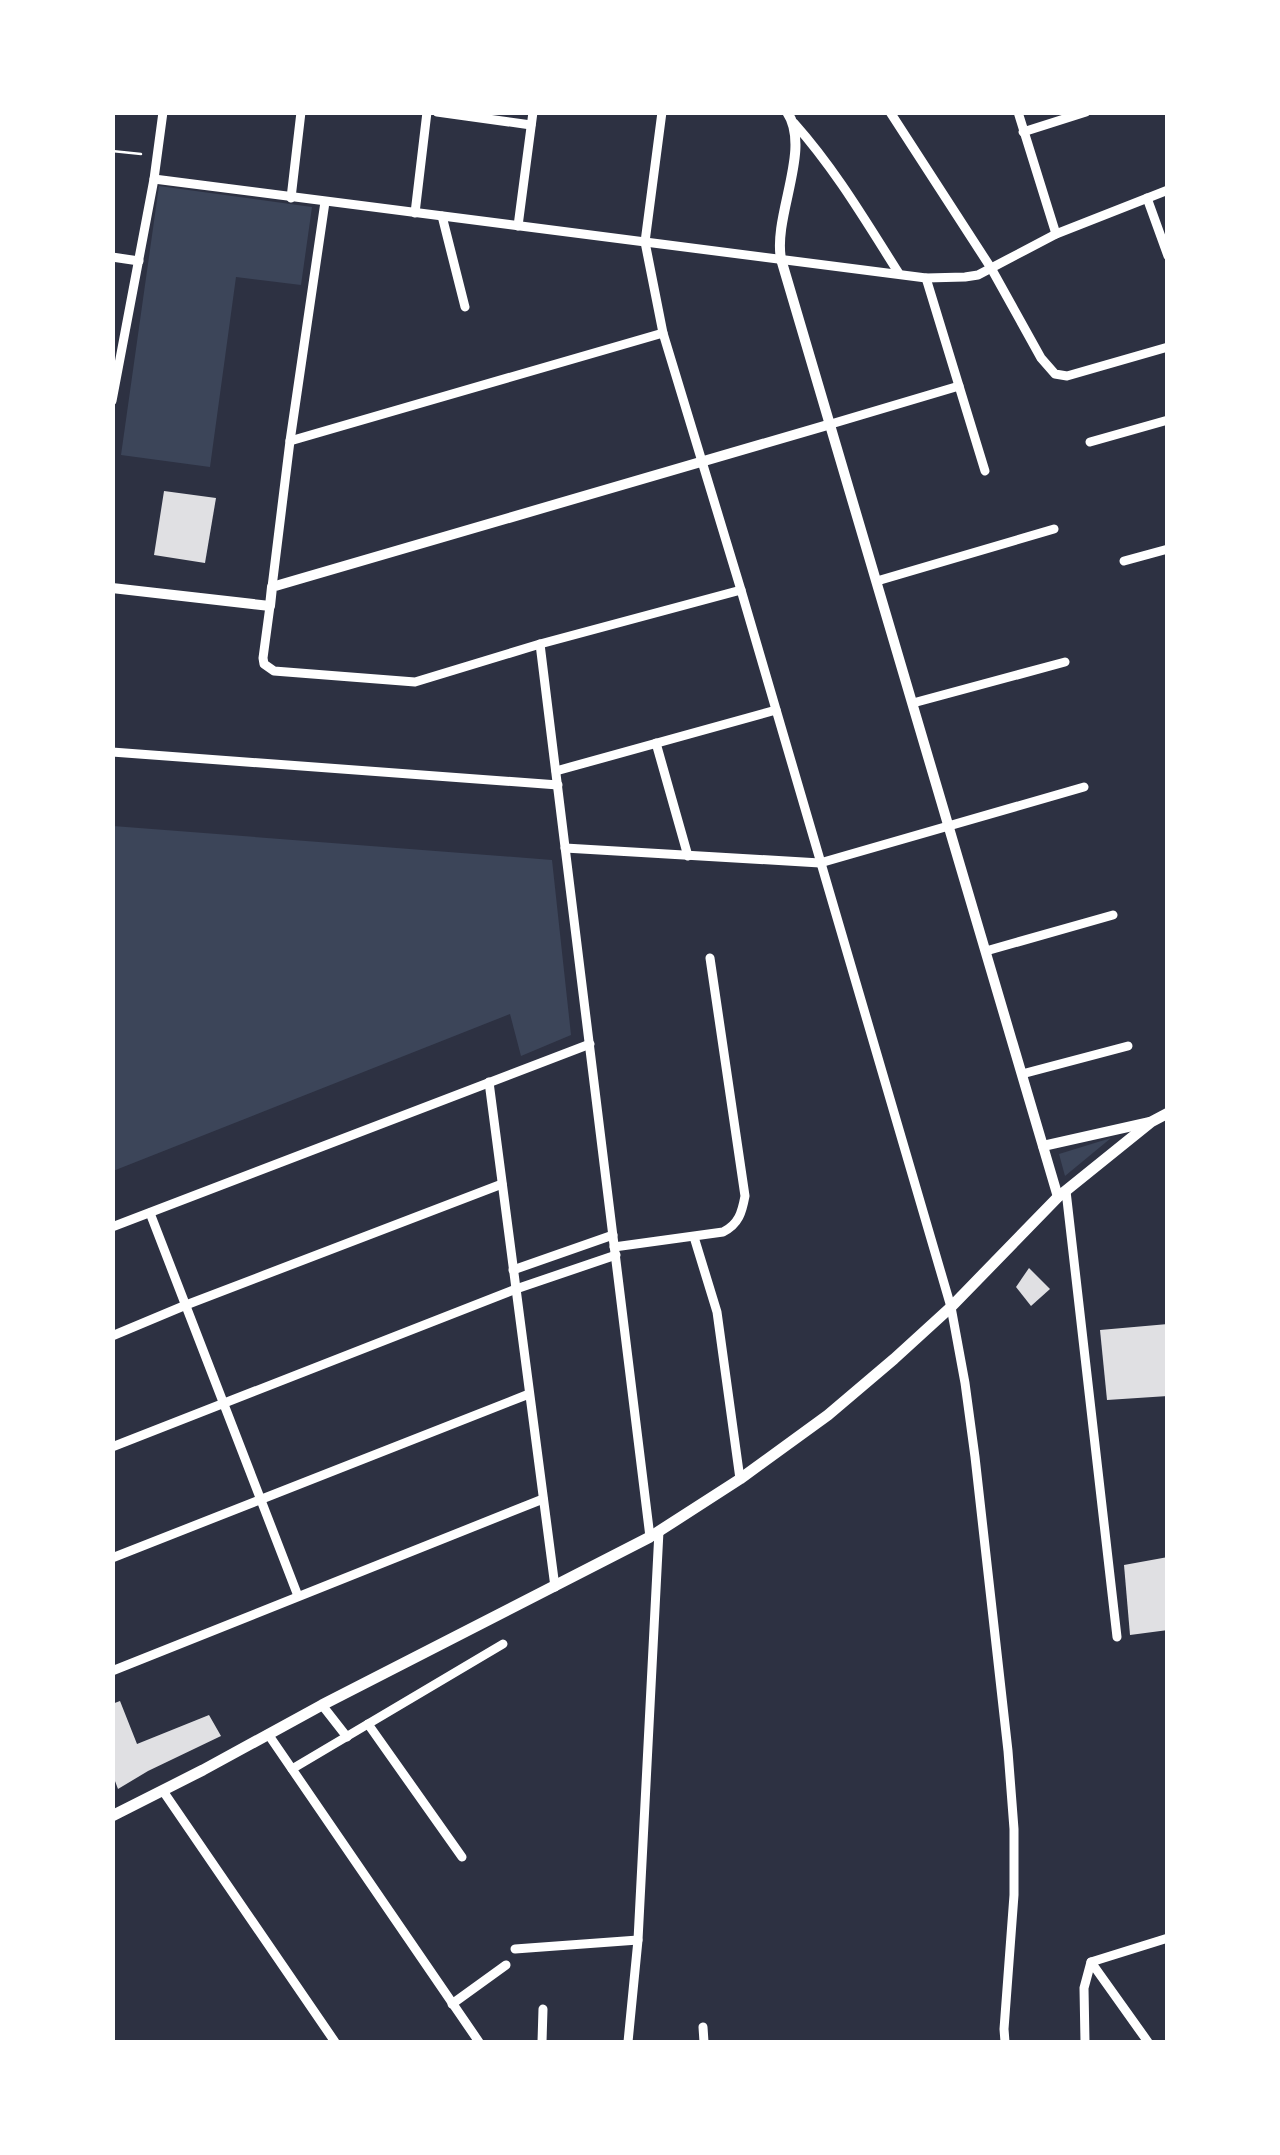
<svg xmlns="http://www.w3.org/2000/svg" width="1280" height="2155" font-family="'Roboto Condensed',sans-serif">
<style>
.green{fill:#3c4559}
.building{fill:#e0e0e3}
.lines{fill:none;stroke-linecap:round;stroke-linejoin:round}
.path{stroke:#fff;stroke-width:2.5}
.minor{stroke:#fff;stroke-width:9}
.tertiary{stroke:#fff;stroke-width:10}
.secondary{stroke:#fff;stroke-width:11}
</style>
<rect width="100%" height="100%" fill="#2d3142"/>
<g class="green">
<polygon points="159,186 312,207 301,285 236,277 210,467 121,455"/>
<polygon points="113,826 552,860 571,1035 521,1056 510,1014 113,1171"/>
<polygon points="1111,1138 1065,1176 1059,1154"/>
</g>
<g class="building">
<polygon points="164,491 216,498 205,563 154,555"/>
<polygon points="1029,1268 1050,1289 1031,1306 1016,1287"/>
<polygon points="1168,1324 1168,1396 1107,1400 1100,1330"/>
<polygon points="1168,1557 1168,1630 1130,1635 1124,1565"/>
<polygon points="120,1701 137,1744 209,1715 221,1736 148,1771 118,1789 112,1773 112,1704"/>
</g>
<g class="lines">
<polyline class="path" points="112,151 141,154"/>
<g class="minor">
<polyline points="437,112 531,125"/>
<polyline points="662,112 645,242 663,333 741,590 951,1307 965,1383 975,1457 1008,1751 1014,1829 1014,1895 1004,2029 1005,2042"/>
<polyline points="890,112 991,268 1041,358 1055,374 1067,376 1168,347"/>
<polyline points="1018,112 1056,234"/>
<path d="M794,123c41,46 71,97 104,149"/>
<polyline points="1023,132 1086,112"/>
<polyline points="154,179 926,278 965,277 978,275 1056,234 1168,190"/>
<polyline points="291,198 301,112"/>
<polyline points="1147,198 1168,256"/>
<polyline points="415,213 427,112"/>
<polyline points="442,216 465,307"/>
<polyline points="518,226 533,112"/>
<polyline points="112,257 139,261"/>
<polyline points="926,278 985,471"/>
<polyline points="112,401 154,179 163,112"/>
<polyline points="831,424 959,386"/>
<polyline points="290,441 663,333"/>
<polyline points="1090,442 1168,420"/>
<polyline points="1124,561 1168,549"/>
<polyline points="877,581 1054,529"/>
<polyline points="272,587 290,441 325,202"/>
<polyline points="270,606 263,658 264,664 274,671 415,682 540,644 741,590"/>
<polyline points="540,644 650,1537"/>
<polyline points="913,703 1065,662"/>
<polyline points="656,743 688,856"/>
<polyline points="112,752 558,785"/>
<polyline points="556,771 776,710"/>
<polyline points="565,848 820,863 1084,787"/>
<polyline points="986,951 1113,915"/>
<polyline points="1022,1074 1128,1046"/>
<polyline points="489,1082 555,1587"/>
<polyline points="1066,1191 1117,1637"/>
<polyline points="150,1213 298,1596"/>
<polyline points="112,1227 590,1044"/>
<polyline points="694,1237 717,1312 740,1479"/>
<path d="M614,1247l109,-15c16,-8 19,-20 22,-36l-35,-238"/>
<polyline points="513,1270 613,1235"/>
<polyline points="112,1336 186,1305 502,1184"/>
<polyline points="112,1447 516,1289 616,1255"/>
<polyline points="112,1558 529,1394"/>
<polyline points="112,1671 543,1499"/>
<polyline points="322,1705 347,1737"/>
<polyline points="368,1724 462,1857"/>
<polyline points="268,1734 479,2042"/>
<polyline points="292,1769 503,1644"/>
<polyline points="163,1791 335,2042"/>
<polyline points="515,1949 638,1940"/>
<polyline points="1091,1962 1148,2042"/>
<polyline points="452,2004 506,1965"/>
<polyline points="703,2027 704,2042"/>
<polyline points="542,2042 543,2009"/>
<polyline points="628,2042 638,1940 659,1531"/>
<polyline points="1085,2042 1084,1988 1091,1962 1168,1938"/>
</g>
<g class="tertiary">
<path d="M787,112c25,37 -14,103 -6,147l277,938"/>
<polyline points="112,588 270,606 272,587 831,424"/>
<polyline points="1043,1146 1150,1122"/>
</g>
<polyline class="secondary" points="112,1816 203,1770 322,1705 650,1537 740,1479 828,1415 894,1359 951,1307 1058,1197 1151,1122 1168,1113"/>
</g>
<rect width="1280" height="2155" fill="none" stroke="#ffffff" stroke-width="230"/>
</svg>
